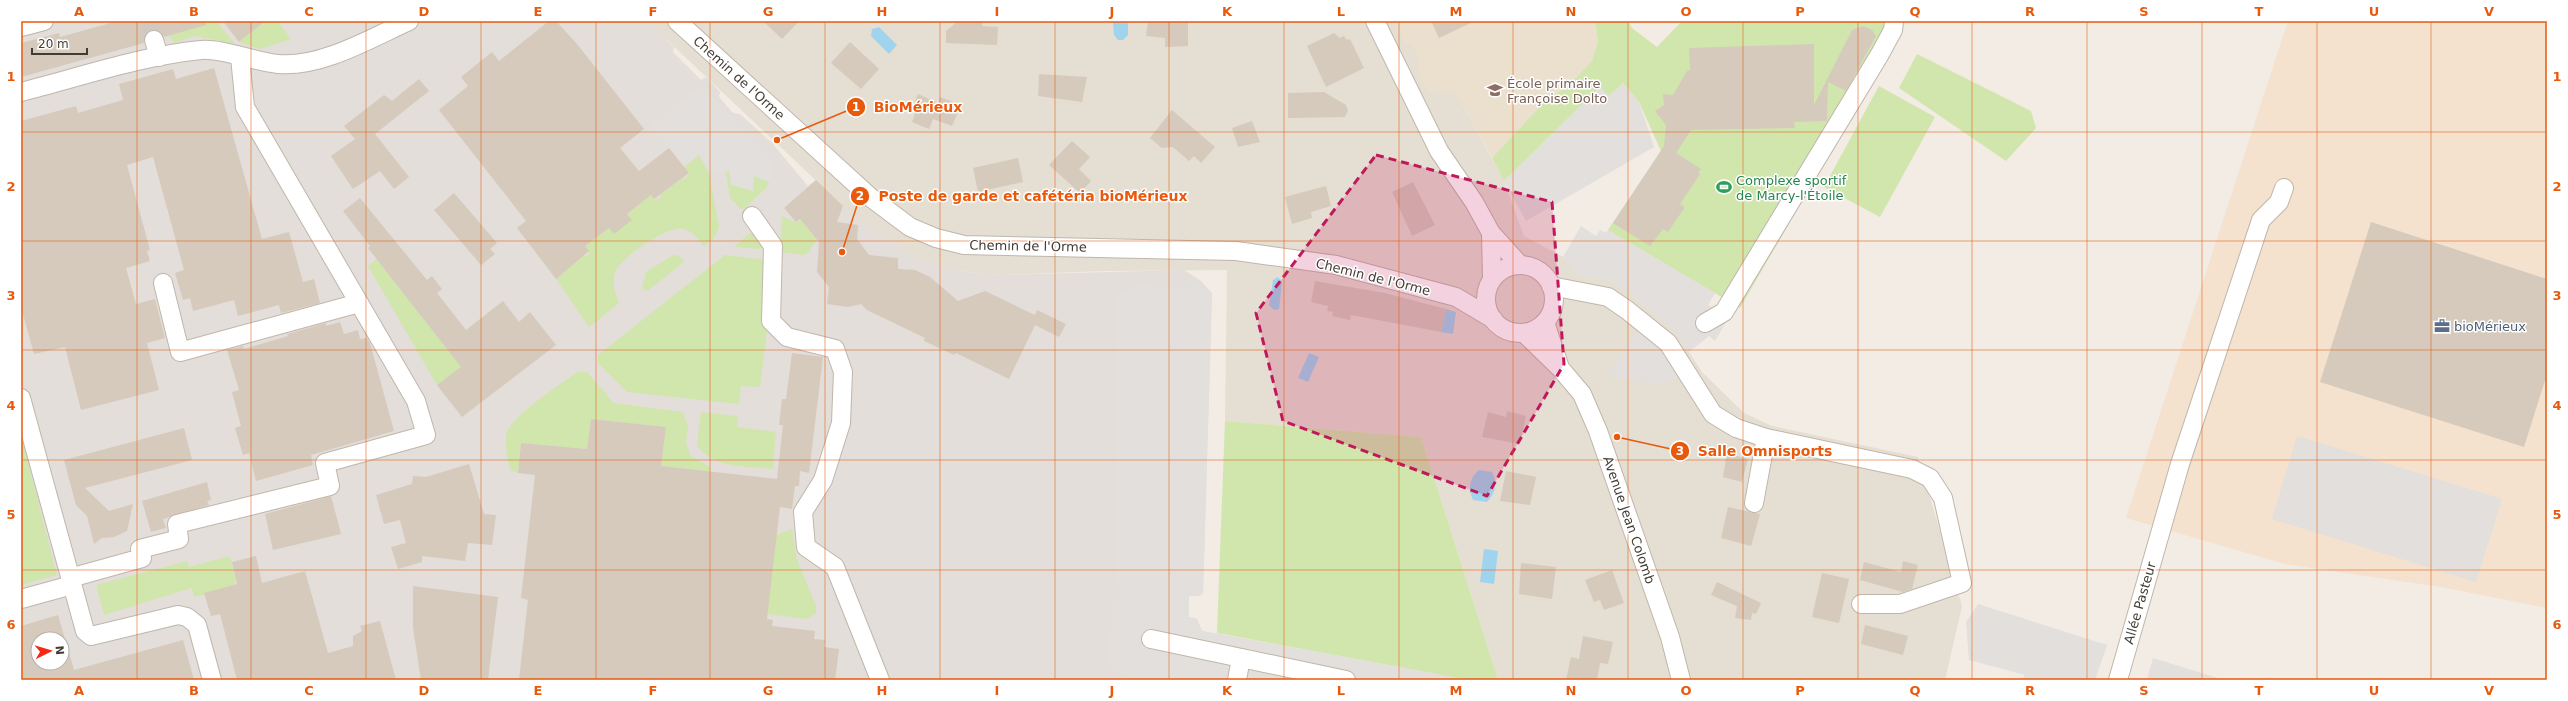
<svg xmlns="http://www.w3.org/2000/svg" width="2568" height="701" font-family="'DejaVu Sans',sans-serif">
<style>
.residential{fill:#e5ded2}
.commercial{fill:#f4e1ce}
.industrial{fill:#e3ded9;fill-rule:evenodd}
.education{fill:#ebe0ce}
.green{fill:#d0e6ad}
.parking{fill:#e2dfdc}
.water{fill:#a0d4ee}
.building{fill:#d6cabc;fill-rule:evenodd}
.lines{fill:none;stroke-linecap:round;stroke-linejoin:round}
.minor-tunnel{stroke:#cfc9c1;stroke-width:18;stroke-dasharray:18 9;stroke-linecap:butt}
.minor-casing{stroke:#c0b6aa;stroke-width:20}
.minor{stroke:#fff;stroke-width:18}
.marked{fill:#c2185b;fill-opacity:0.2;stroke:#c2185b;stroke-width:3;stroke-dasharray:8 5;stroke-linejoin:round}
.grid{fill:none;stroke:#e8590c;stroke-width:1;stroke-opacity:0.55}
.labels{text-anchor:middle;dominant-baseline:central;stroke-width:3;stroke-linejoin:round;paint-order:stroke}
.street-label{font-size:13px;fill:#433c34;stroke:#fff}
.education-label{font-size:13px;fill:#785e54;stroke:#fff;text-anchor:start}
.leisure-label{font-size:13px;fill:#27864d;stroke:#fff;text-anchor:start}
.service-label{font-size:13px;fill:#4e5e75;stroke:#fff;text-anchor:start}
.leader{fill:none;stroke:#e8590c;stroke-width:1.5}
.callout-dot{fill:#e8590c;stroke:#fff;stroke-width:1.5}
.mark-label{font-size:12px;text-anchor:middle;font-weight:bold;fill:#fff}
.callout-label{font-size:14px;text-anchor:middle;font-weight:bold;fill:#e8590c;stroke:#fff;stroke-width:3;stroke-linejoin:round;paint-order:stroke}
.neatline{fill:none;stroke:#e8590c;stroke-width:1.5}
.grid-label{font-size:13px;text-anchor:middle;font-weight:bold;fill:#e8590c}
</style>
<rect width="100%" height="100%" fill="#f2ece4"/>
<polygon class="residential" points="647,21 1553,21 1456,93 1504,181 1524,236 1563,257 1579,276 1606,279 1619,286 1674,329 1702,372 1744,413 1772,426 1918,457 1962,606 1945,680 1498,680 1421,437 1225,421 1227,270 1105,271 999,275 957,271 914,257 861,223"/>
<polygon class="commercial" points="2288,21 2547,21 2547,608 2441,587 2285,564 2126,518"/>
<path class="industrial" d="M21,21h626l27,26 -1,5 28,28 5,-3 14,15 -1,5 14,16 7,1 32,29 36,43 8,-6 45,43 53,34 43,14 41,4 186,-5 17,11 11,12 -9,300 -3,3h-11v21l8,2 5,12 267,49h-1448zM38,639h24v24h-24z"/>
<polygon class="education" points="1395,21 1595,21 1598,42 1592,61 1567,87 1549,97 1492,158 1459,99 1452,93 1428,92 1416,67 1420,62 1411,42 1406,44"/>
<g class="green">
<polygon points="161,21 216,21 235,44 194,36 175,43 164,31"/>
<polygon points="265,21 278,21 291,39 260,49 239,42"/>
<polygon points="1595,21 1628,21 1632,28 1657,47 1682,21 1900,21 1898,36 1740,308 1608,230 1661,151 1639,102 1623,83 1609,96 1599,88 1504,181 1492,158 1549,97 1567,87 1592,61 1598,42"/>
<polygon points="1917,54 2031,111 2036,128 2006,161 1899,88"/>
<polygon points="1879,86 1935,117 1880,217 1824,187"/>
<path d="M699,155l10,18 10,54 -5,11 -10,8c-6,-7 -11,-15 -21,-17 -15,-4 -60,27 -67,41 -5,10 -1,23 3,33l-30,24 -33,-48 27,-24 2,2 5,-4 -5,-7 24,-18 5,5 17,-13 -4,-6 24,-19 5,6 5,-4 -1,-2 23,-17 1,1 5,-5 -5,-7z"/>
<polygon points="729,171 753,191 754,176 769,182 767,187 745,208 741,209 730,198 726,172"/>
<polygon points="782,216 797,223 801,220 817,240 811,247 810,251 804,255 780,252"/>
<polygon points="750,233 757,235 765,246 759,249 734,247"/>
<polygon points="673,255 679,256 684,262 647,291 642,289 646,272"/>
<polygon points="725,255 768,260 767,331 760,387 741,386 739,404 627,392 598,363 598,355"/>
<polygon points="377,259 450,353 468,362 437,385 368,266"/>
<path d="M577,372h10l27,31 69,9 5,14 -2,17 5,13 19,11 1,5 -50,-6 5,-39 -75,-8 -4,30 -66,-6 -3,30 -7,-3c-4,-7 -7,-31 -4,-38 7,-18 53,-47 70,-60z"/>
<path d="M701,412l37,4 -1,11 39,5 -3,37c-28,-3 -58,0 -76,-23z"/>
<polygon points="1225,421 1421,437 1498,680 1469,680 1217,633"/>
<polygon points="21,435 57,575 21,585"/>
<polygon points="792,529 797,560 816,606 816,613 807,619 767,614 776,535"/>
<polygon points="230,556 236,580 234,587 194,597 192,588 104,615 96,585 187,561 189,567"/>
</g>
<g class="parking">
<polygon points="1623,83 1639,102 1654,147 1526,221 1504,181 1600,87 1609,96"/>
<polygon points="701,85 776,158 769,182 754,176 752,178 754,191 731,185 729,171 709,173 699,155 684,167 650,125"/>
<polygon points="1581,226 1596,236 1600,230 1606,233 1608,230 1715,293 1708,305 1730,315 1715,341 1709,336 1689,352 1674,329 1619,286 1606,279 1579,276 1563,257"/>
<polygon points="1193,281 1212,293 1203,593 1200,596 1189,596 1189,617 1197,619 1202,631 1469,680 1127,680 1128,677 1107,669 1114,584 1117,432 1114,296 1143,282"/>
<polygon points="1639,330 1665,352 1680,377 1658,385 1606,376"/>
<polygon points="2297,436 2502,499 2476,582 2272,519"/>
<polygon points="1978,604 2107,645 2095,680 2022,680 2025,675 1969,660 1966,622"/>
<polygon points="2153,658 2224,680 2147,680"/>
</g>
<g class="water">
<polygon points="1113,21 1128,21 1128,35 1123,40 1118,40 1114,35"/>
<polygon points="879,27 897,45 889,54 871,36 872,29"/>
<polygon points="1278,277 1282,282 1279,309 1274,310 1269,305 1273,280"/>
<polygon points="1446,309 1456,312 1453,334 1441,332"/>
<polygon points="1309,353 1319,357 1308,382 1298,378"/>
<path d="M1479,470l13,2c6,11 3,22 -5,30l-14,-2c-5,-11 -4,-22 6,-30z"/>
<polygon points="1484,549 1498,551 1494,584 1480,582"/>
</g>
<g class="building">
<polygon points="118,21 205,21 206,25 164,37 161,32 151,30 146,33 144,43 21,77 21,43 59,33 60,37"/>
<polygon points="223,21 265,21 239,42"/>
<polygon points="549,21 556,21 577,44 644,129 620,148 639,171 669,148 689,173 654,199 651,195 627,214 632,220 614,234 609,228 585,246 589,251 556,279 517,228 526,221 439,110 468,86 461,77 492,52 499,61"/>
<polygon points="763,21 799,21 782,39"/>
<polygon points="958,21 983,21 982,26 998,27 997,45 946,43 946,31"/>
<polygon points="1148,21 1188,21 1188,46 1165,47 1165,38 1146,36"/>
<polygon points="1431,21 1475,21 1439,38"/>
<polygon points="1863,26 1872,30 1876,36 1846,91 1828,82 1827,121 1794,122 1795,128 1691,130 1676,153 1701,169 1698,172 1700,174 1680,204 1685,207 1668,232 1663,229 1650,246 1613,223 1664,146 1666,125 1655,111 1664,105 1663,94 1673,95 1687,71 1690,70 1689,48 1814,44 1814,105 1852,30"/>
<polygon points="1334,33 1340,38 1344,36 1347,40 1350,39 1364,68 1326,87 1307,46"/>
<polygon points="850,42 879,69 861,89 831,63"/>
<polygon points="214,68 262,239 289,232 303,282 314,279 320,303 281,313 279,305 238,316 234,300 193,311 190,298 183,300 175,273 184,270 153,157 127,165 150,250 147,251 150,261 126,268 136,304 155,299 165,338 147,343 159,390 81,410 65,347 34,354 21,307 21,121 76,106 78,113 123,100 119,84 173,69 176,79"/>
<polygon points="1039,74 1087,77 1082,102 1038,96"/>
<polygon points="419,79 429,91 375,134 409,177 394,189 380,171 353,189 331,156 355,139 344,126 384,95 392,101"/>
<polygon points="1324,92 1346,105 1348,111 1345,117 1288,118 1288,93"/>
<polygon points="918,94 938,103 940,97 961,105 952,126 933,119 929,129 912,122 916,111 912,109"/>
<polygon points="1172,110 1215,147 1201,163 1194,156 1189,161 1173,147 1162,148 1150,138"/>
<polygon points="1252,121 1260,142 1238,147 1232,128"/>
<polygon points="1072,141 1090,157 1079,169 1091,181 1080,193 1049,165"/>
<polygon points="1018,158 1023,182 978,192 973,168"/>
<polygon points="816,180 843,206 837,222 858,225 857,239 869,255 898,258 898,269 915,270 930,277 958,301 985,291 1035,315 1037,310 1066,324 1059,337 1035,325 1009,379 956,353 954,355 924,341 925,338 867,310 861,304 848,307 827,304 829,287 817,272 819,242 800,219 796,222 784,208"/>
<polygon points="1413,182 1435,225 1412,236 1392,192"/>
<polygon points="1326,186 1331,206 1311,212 1312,218 1292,224 1285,197"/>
<polygon points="454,193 497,243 490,249 495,254 481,265 434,210"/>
<polygon points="360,198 427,280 432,276 442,289 437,293 466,330 503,301 519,322 530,312 556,345 462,417 437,385 461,367 368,248 370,246 343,211"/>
<polygon points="2371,222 2547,279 2547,374 2524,447 2320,382"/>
<polygon points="1315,281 1385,293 1446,309 1441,332 1351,315 1350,320 1332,316 1333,312 1327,311 1328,306 1311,302"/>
<polygon points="340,322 344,334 358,330 360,339 367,338 370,343 394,431 311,455 313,465 256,481 249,453 243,455 235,428 241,426 232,392 239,390 227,350 243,346 244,349 288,336 287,334 326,323 326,326"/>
<polygon points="792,353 823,357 809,473 800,471 799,486 795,486 792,509 780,507 767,619 773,620 772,626 815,631 814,639 825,640 824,647 839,649 835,680 519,680 528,600 521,598 535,475 518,473 521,443 587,449 591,419 666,427 661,466 777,479 783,425 779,425 782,399 786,399"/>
<polygon points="1507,411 1526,416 1520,444 1482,437 1488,412 1506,417"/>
<polygon points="184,428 192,460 85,488 109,511 133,504 127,531 114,537 102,538 94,544 87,516 76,505 64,460"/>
<polygon points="1727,453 1748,459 1742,482 1723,477"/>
<polygon points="469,464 484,514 496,515 492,545 468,543 465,561 422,556 422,562 398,569 391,547 406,543 400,520 384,524 376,495 412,484 413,476 426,477"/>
<polygon points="1506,471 1536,477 1530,505 1500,501"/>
<polygon points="207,482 211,500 207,501 209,505 163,519 166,528 151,532 142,501"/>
<polygon points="331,496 341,534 273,550 265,514"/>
<polygon points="1728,507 1760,514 1751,546 1721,538"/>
<polygon points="256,556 262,583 305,571 328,653 353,646 353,636 362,631 360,626 380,621 396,680 237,680 220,614 211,616 204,593 237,584 232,562"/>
<polygon points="1903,561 1918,565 1912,589 1903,592 1860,580 1864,562 1901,572"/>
<polygon points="1521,563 1556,567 1552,599 1519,594"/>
<polygon points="1612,570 1624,603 1604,610 1600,600 1594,602 1585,580"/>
<polygon points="1822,573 1849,579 1839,623 1812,617"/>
<polygon points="1717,582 1761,603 1756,614 1752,613 1751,620 1735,618 1737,606 1711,595"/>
<polygon points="413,586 498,597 488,680 421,680 413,628"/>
<path d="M58,615l16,55 109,-30 11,40h-173v-54zM38,639h24v24h-24z"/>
<polygon points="1865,625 1908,636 1903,655 1861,644"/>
<polygon points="1583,636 1613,642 1608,664 1600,663 1597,680 1566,680 1571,657 1579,659"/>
</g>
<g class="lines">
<polyline class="minor-tunnel" points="149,21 154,40"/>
<defs>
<g id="minor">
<polyline points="677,21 870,197 910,227 936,238 964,245 1236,251 1336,265 1456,297 1493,319"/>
<polyline points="1375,21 1439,151 1474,202 1491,233 1520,265"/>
<polyline points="21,27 44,21"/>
<polyline points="154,40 159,57"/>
<path d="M21,92c59,-15 119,-36 180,-42 20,-2 55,12 77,14 43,4 93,-26 131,-43"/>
<polyline points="752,216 773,246 771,321 787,337 835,349 843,372 841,423 823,480 803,512 806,547 835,567 880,680"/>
<polyline points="1491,233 1492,279"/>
<circle cx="1520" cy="299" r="34"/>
<polyline points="163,283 180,352 359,303"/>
<polyline points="1551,286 1608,297 1627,310 1668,343 1713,414 1736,428 1766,438 1912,469 1930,478 1943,498 1962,583 1900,604 1861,604"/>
<polyline points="1545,322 1559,365"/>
<polyline points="1705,323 1724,312 1880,54 1893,30 1894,22"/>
<polyline points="1524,333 1560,368 1582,394 1598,431 1670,637 1681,680"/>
<polyline points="21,398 85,631 91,636 178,615 187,617 197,625 212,680"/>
<polyline points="1754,503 1766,438"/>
<polyline points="70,578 142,558 140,549 179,539 177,524 330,486 325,463 426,435 416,401 245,107 240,57"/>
<polyline points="21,599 72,585"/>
<polyline points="1151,639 1346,680"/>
<polyline points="1237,680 1241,658"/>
<polyline points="2118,680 2180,464 2261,220 2279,202 2284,188"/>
</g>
</defs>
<use href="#minor" class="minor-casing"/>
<use href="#minor" class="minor"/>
</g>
<path class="marked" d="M1376,155l176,47 12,162 -77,132 -204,-75 -27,-108z"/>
<path class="grid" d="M137,21v659M251,21v659M366,21v659M481,21v659M596,21v659M710,21v659M825,21v659M940,21v659M1055,21v659M1169,21v659M1284,21v659M1399,21v659M1513,21v659M1628,21v659M1743,21v659M1858,21v659M1972,21v659M2087,21v659M2202,21v659M2317,21v659M2431,21v659M21,132h2526M21,241h2526M21,350h2526M21,460h2526M21,570h2526"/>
<defs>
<symbol id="school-bare" viewBox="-9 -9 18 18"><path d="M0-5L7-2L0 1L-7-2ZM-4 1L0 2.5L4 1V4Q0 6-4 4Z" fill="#8d6e63" stroke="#fff" stroke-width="2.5" paint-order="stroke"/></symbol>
<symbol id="stadium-bare" viewBox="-9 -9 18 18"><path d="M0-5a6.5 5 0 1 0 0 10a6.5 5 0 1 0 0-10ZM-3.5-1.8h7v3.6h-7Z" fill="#2e9e5b" stroke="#fff" stroke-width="2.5" paint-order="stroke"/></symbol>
<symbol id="office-bare" viewBox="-9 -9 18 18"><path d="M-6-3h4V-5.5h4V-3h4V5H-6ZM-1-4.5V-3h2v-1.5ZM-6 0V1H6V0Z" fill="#5c6f8a" stroke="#fff" stroke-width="2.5" paint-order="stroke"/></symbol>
</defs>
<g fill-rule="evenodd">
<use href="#school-bare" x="1484" y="79" width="22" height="22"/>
<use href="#stadium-bare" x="1713" y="176" width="22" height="22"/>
<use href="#office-bare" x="2431" y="315" width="22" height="22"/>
</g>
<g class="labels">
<g class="street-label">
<text transform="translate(739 78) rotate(42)">Chemin de l'Orme</text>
<text transform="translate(1028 246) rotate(1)">Chemin de l'Orme</text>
<text transform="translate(1373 277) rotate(14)">Chemin de l'Orme</text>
<text transform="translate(1629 520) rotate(71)">Avenue Jean Colomb</text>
<text transform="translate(2140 603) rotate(-74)">Allée Pasteur</text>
</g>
<g class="education-label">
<text x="1507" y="83">École primaire<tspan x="1507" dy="15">Françoise Dolto</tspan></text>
</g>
<g class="leisure-label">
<text x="1736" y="180">Complexe sportif<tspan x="1736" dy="15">de Marcy-l'Étoile</tspan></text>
</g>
<g class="service-label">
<text x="2454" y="326">bioMérieux</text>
</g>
</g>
<path class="leader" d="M777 140L856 107M842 252L860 196M1617 437L1680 451"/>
<g class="callout-dot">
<circle cx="777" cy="140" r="4"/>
<circle cx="842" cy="252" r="4"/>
<circle cx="1617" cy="437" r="4"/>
<circle cx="856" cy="107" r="10"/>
<circle cx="860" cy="196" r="10"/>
<circle cx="1680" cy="451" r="10"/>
</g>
<g class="mark-label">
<text x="856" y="111">1</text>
<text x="860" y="200">2</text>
<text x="1680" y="455">3</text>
</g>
<g class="callout-label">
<text x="918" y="112">BioMérieux</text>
<text x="1033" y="201">Poste de garde et cafétéria bioMérieux</text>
<text x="1765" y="456">Salle Omnisports</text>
</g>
<rect width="2568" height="701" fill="none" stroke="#ffffff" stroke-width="44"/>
<g transform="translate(50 651) rotate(85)"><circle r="19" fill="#ffffff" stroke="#b4b1ae"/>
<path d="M0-3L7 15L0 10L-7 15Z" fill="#f62716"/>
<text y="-6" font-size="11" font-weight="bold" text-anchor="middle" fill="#433c34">N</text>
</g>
<path d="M32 48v6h55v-6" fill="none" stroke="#433c34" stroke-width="2"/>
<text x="38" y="48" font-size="12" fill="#433c34" stroke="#ffffff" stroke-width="3" paint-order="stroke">20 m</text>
<rect x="22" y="22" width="2524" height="657" class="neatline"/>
<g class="grid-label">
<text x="79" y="16">A</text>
<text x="194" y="16">B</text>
<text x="309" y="16">C</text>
<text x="424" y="16">D</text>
<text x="538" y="16">E</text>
<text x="653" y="16">F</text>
<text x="768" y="16">G</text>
<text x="882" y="16">H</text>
<text x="997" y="16">I</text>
<text x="1112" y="16">J</text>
<text x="1227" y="16">K</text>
<text x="1341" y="16">L</text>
<text x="1456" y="16">M</text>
<text x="1571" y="16">N</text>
<text x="1686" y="16">O</text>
<text x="1800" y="16">P</text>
<text x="1915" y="16">Q</text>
<text x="2030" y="16">R</text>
<text x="2144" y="16">S</text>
<text x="2259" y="16">T</text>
<text x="2374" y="16">U</text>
<text x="2489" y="16">V</text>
<text x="11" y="81">1</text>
<text x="2557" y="81">1</text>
<text x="11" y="191">2</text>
<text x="2557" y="191">2</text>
<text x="11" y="300">3</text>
<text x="2557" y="300">3</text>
<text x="11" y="410">4</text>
<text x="2557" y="410">4</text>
<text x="11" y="519">5</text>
<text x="2557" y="519">5</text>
<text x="11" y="629">6</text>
<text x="2557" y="629">6</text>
<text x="79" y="695">A</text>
<text x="194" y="695">B</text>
<text x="309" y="695">C</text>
<text x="424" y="695">D</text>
<text x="538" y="695">E</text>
<text x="653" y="695">F</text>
<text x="768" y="695">G</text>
<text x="882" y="695">H</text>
<text x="997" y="695">I</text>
<text x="1112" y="695">J</text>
<text x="1227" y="695">K</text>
<text x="1341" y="695">L</text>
<text x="1456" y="695">M</text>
<text x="1571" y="695">N</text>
<text x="1686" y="695">O</text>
<text x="1800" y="695">P</text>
<text x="1915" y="695">Q</text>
<text x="2030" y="695">R</text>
<text x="2144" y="695">S</text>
<text x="2259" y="695">T</text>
<text x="2374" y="695">U</text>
<text x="2489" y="695">V</text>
</g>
</svg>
